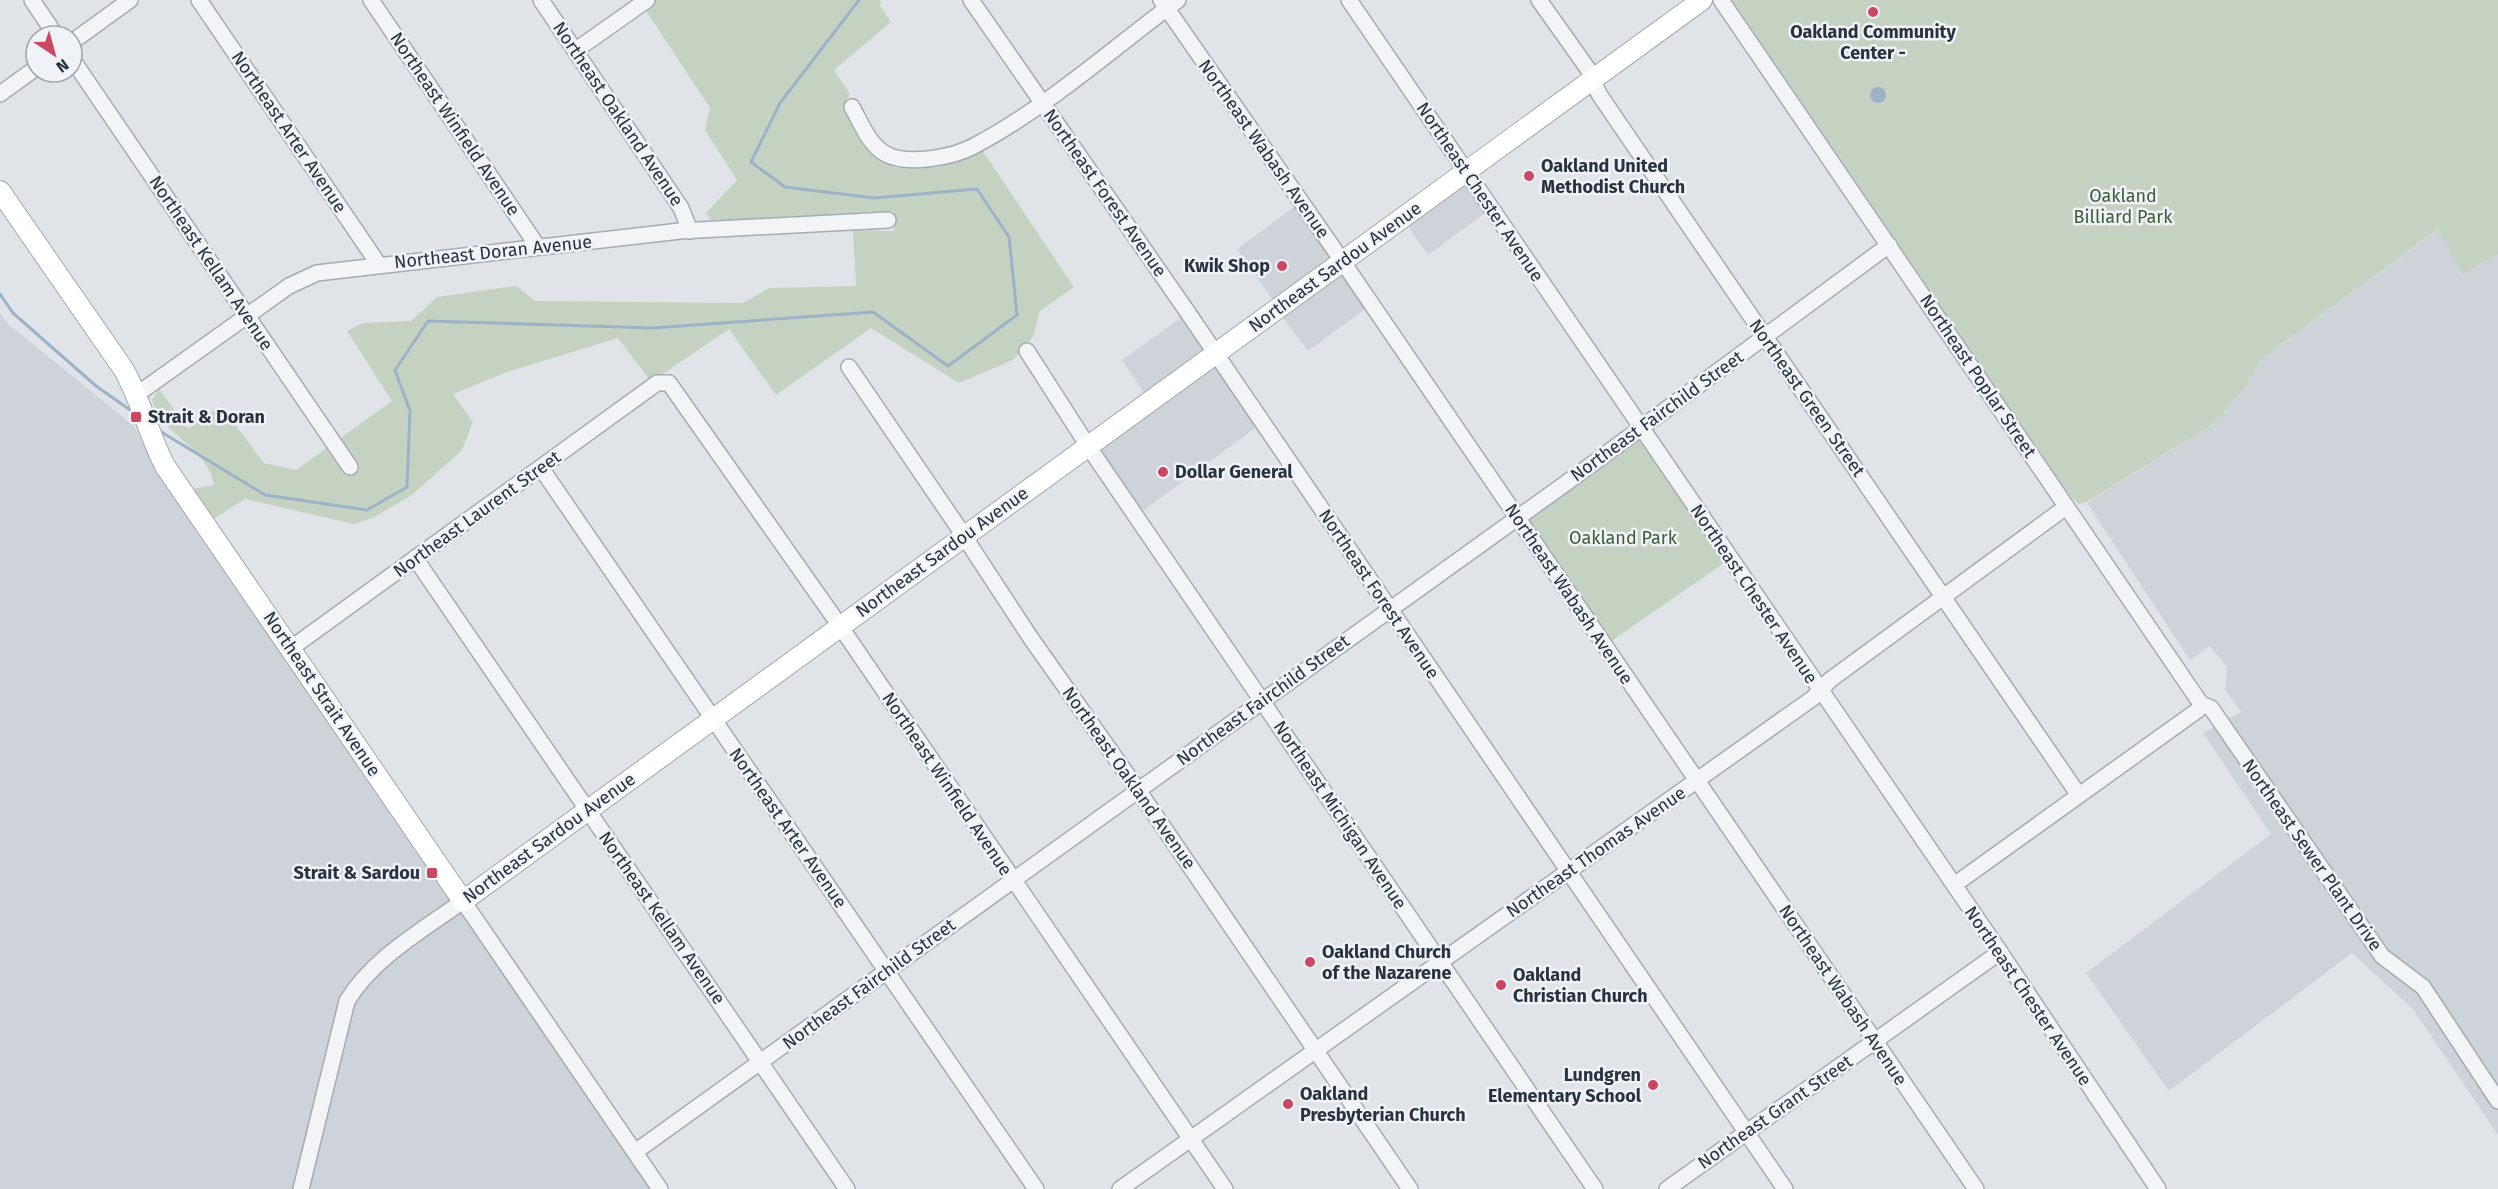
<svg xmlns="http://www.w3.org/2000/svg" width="2498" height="1189" font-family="'Fira Sans',sans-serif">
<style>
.built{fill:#ced3da}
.green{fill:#c6d2c1}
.water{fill:#9cb3c7}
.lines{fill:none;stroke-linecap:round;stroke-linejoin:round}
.stream{stroke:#9cb3c7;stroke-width:3}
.minor-casing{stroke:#a5abb2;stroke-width:18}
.major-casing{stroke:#a0a8b4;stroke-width:22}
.minor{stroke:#f2f4f7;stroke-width:15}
.major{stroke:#fff;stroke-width:20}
.poi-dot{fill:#ca4861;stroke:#eff2f6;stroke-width:2}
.labels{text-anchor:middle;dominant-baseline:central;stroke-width:5;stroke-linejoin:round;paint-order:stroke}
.poi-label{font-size:18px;font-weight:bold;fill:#29323f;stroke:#eff2f6;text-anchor:start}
.street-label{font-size:18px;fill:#29323f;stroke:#eff2f6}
.park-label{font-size:18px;fill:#3f5b37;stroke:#eff2f6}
</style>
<rect width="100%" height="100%" fill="#e0e4e8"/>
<g class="built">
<polygon points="1465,184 1469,186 1486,212 1428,255 1407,225"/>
<polygon points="1298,204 1331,254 1331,259 1275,303 1237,249"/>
<polygon points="2439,229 2463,273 2498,254 2498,1135 2413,1009 2352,953 2169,1091 2086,973 2271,834 2203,733 2241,712 2225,690 2227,667 2210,646 2190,660 2087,503 2216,422 2246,385 2261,359"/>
<polygon points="1337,275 1342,275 1347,279 1366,308 1308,351 1281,315"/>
<polygon points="0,313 8,324 134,426 157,472 451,895 652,1189 0,1189"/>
<polygon points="1183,316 1205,351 1146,396 1122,360"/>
<polygon points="1215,365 1258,426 1140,513 1103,457 1101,451 1103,444"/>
</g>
<g class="green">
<path d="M639,0h242l-1,5 11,17 -57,48 16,24 -8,13c16,25 27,43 52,61l52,-6 36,-12 92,137 -34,24 -7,26 -20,23 -54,23 -88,-55 -95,67 -47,-66 -78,53 -33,-44 -111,34 -54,22 20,28 -11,28 -50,45 -39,23 -19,6 -109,-25 -33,21 -20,-31 22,-4c-5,-30 -36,-45 -54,-67 -4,-5 -6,-12 -8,-18l7,-11 29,40 33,-23 43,57 32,7 96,-69 -45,-70 16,-8 48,-2 26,-24 79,-11 19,15 208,2 26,-15 87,-2 -3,-56 41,1v-20l-181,12 -7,-10 31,-33 -32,-50 5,-22z"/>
<polygon points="1732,0 2498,0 2498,254 2463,274 2438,229 2261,359 2246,385 2216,422 2087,502 2079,504 2073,499 2059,480"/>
<polygon points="1641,428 1730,559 1604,646 1516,518"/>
</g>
<circle class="water" cx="1878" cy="95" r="8"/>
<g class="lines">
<g class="stream">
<polyline points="0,294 13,313 96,386 133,412"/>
<polyline points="158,430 265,495 367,510 407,487 410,411 395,370 428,321 653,328 873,312 948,366 1017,315 1009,237 977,189 874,198 785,187 751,162 780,103 859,0"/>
</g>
<defs>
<g id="minor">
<polyline points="32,0 56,36"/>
<polyline points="199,0 379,265"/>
<polyline points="371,0 538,247"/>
<polyline points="541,0 681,208 690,231"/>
<polyline points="971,0 1184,307 1785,1189"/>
<polyline points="1161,0 1336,252 1976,1189"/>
<polyline points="1349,0 2000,952 2158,1189"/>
<path d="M1539,0l49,69 11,25c159,234 321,466 479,700"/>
<polyline points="1721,0 2201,704 2211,708 2382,956 2423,987 2498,1101"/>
<polyline points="72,42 130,0"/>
<polyline points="576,50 647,0"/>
<polyline points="72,59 350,467"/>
<polyline points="0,94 36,68"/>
<path d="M852,107c9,16 17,38 34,47 21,12 68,3 88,-8 72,-38 138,-97 204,-146"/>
<polyline points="1027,351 1088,446 1595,1189"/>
<polyline points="849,367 958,527 1030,637 1138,790 1410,1189"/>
<polyline points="136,395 289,286 317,273 680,231 888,220"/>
<polyline points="541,468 1036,1189"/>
<polyline points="415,558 847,1189"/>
<polyline points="290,649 657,383 669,383 840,626 1225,1189"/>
<polyline points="1954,885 2198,710 2201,704"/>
<polyline points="635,1152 1580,473 1889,245"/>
<path d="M301,1189l46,-188c26,-43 76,-71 116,-100l197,288"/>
<polyline points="1120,1189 1813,698 1830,680 2066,507"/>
<polyline points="1667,1189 2000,952"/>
</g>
<path id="major" d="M0,191l124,179c17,31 25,65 41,96l298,435 1239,-901"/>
</defs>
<use href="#minor" class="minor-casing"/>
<use href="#major" class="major-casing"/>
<use href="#minor" class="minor"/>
<use href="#major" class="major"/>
</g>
<g class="poi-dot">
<circle cx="1873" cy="12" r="6"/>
<circle cx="1529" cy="176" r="6"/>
<circle cx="1282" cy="266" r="6"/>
<rect x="130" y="411" width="12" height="12" rx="3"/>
<circle cx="1163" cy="472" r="6"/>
<rect x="426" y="867" width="12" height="12" rx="3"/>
<circle cx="1310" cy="962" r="6"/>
<circle cx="1501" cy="985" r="6"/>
<circle cx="1653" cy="1085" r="6"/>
<circle cx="1288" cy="1104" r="6"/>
</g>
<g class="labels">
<g class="poi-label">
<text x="1873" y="32" text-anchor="middle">Oakland Community<tspan x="1873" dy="21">Center -</tspan></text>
<text x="1541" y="166">Oakland United<tspan x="1541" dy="21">Methodist Church</tspan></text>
<text x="1270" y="266" text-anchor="end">Kwik Shop</text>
<text x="148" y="417">Strait &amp; Doran</text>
<text x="1175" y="472">Dollar General</text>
<text x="420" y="873" text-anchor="end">Strait &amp; Sardou</text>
<text x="1322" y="952">Oakland Church<tspan x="1322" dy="21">of the Nazarene</tspan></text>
<text x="1513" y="975">Oakland<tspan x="1513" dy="21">Christian Church</tspan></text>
<text x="1641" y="1075" text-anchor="end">Lundgren<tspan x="1641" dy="21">Elementary School</tspan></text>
<text x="1300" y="1094">Oakland<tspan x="1300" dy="21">Presbyterian Church</tspan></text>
</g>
<g class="street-label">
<text transform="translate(618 114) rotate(56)">Northeast Oakland Avenue</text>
<text transform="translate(455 124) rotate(56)">Northeast Winfield Avenue</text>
<text transform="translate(289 132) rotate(56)">Northeast Arter Avenue</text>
<text transform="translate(1264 149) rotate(55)">Northeast Wabash Avenue</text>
<text transform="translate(1480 192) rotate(56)">Northeast Chester Avenue</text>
<text transform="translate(1105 193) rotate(55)">Northeast Forest Avenue</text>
<text transform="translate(493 252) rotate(-6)">Northeast Doran Avenue</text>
<text transform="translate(211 263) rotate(56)">Northeast Kellam Avenue</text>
<text transform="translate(1335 267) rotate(-36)">Northeast Sardou Avenue</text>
<text transform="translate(1978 376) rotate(56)">Northeast Poplar Street</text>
<text transform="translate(1807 398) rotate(55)">Northeast Green Street</text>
<text transform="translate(1657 416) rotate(-36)">Northeast Fairchild Street</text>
<text transform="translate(477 514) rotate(-36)">Northeast Laurent Street</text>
<text transform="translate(942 552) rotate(-36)">Northeast Sardou Avenue</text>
<text transform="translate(1379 594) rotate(56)">Northeast Forest Avenue</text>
<text transform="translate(1569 594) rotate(56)">Northeast Wabash Avenue</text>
<text transform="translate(1754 594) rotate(56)">Northeast Chester Avenue</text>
<text transform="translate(322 694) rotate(56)">Northeast Strait Avenue</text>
<text transform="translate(1263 700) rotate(-36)">Northeast Fairchild Street</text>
<text transform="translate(1129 778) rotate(55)">Northeast Oakland Avenue</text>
<text transform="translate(947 784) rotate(56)">Northeast Winfield Avenue</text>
<text transform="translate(1340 815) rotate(56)">Northeast Michigan Avenue</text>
<text transform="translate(788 828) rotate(55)">Northeast Arter Avenue</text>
<text transform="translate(549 838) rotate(-36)">Northeast Sardou Avenue</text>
<text transform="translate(1596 852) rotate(-35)">Northeast Thomas Avenue</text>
<text transform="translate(2312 855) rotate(55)">Northeast Sewer Plant Drive</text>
<text transform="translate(662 918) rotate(55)">Northeast Kellam Avenue</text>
<text transform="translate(869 984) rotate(-36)">Northeast Fairchild Street</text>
<text transform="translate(1843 995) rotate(56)">Northeast Wabash Avenue</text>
<text transform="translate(2028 996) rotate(56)">Northeast Chester Avenue</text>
<text transform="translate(1775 1112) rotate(-35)">Northeast Grant Street</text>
</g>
<g class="park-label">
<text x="2123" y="196">Oakland<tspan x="2123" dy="21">Billiard Park</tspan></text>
<text x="1623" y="538">Oakland Park</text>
</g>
</g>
<g transform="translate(54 54) rotate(144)"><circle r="28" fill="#eff2f6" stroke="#a0a5ad" stroke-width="1.5"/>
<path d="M0-4.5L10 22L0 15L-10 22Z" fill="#ca4861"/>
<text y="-9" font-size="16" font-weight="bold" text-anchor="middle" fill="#29323f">N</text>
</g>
</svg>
